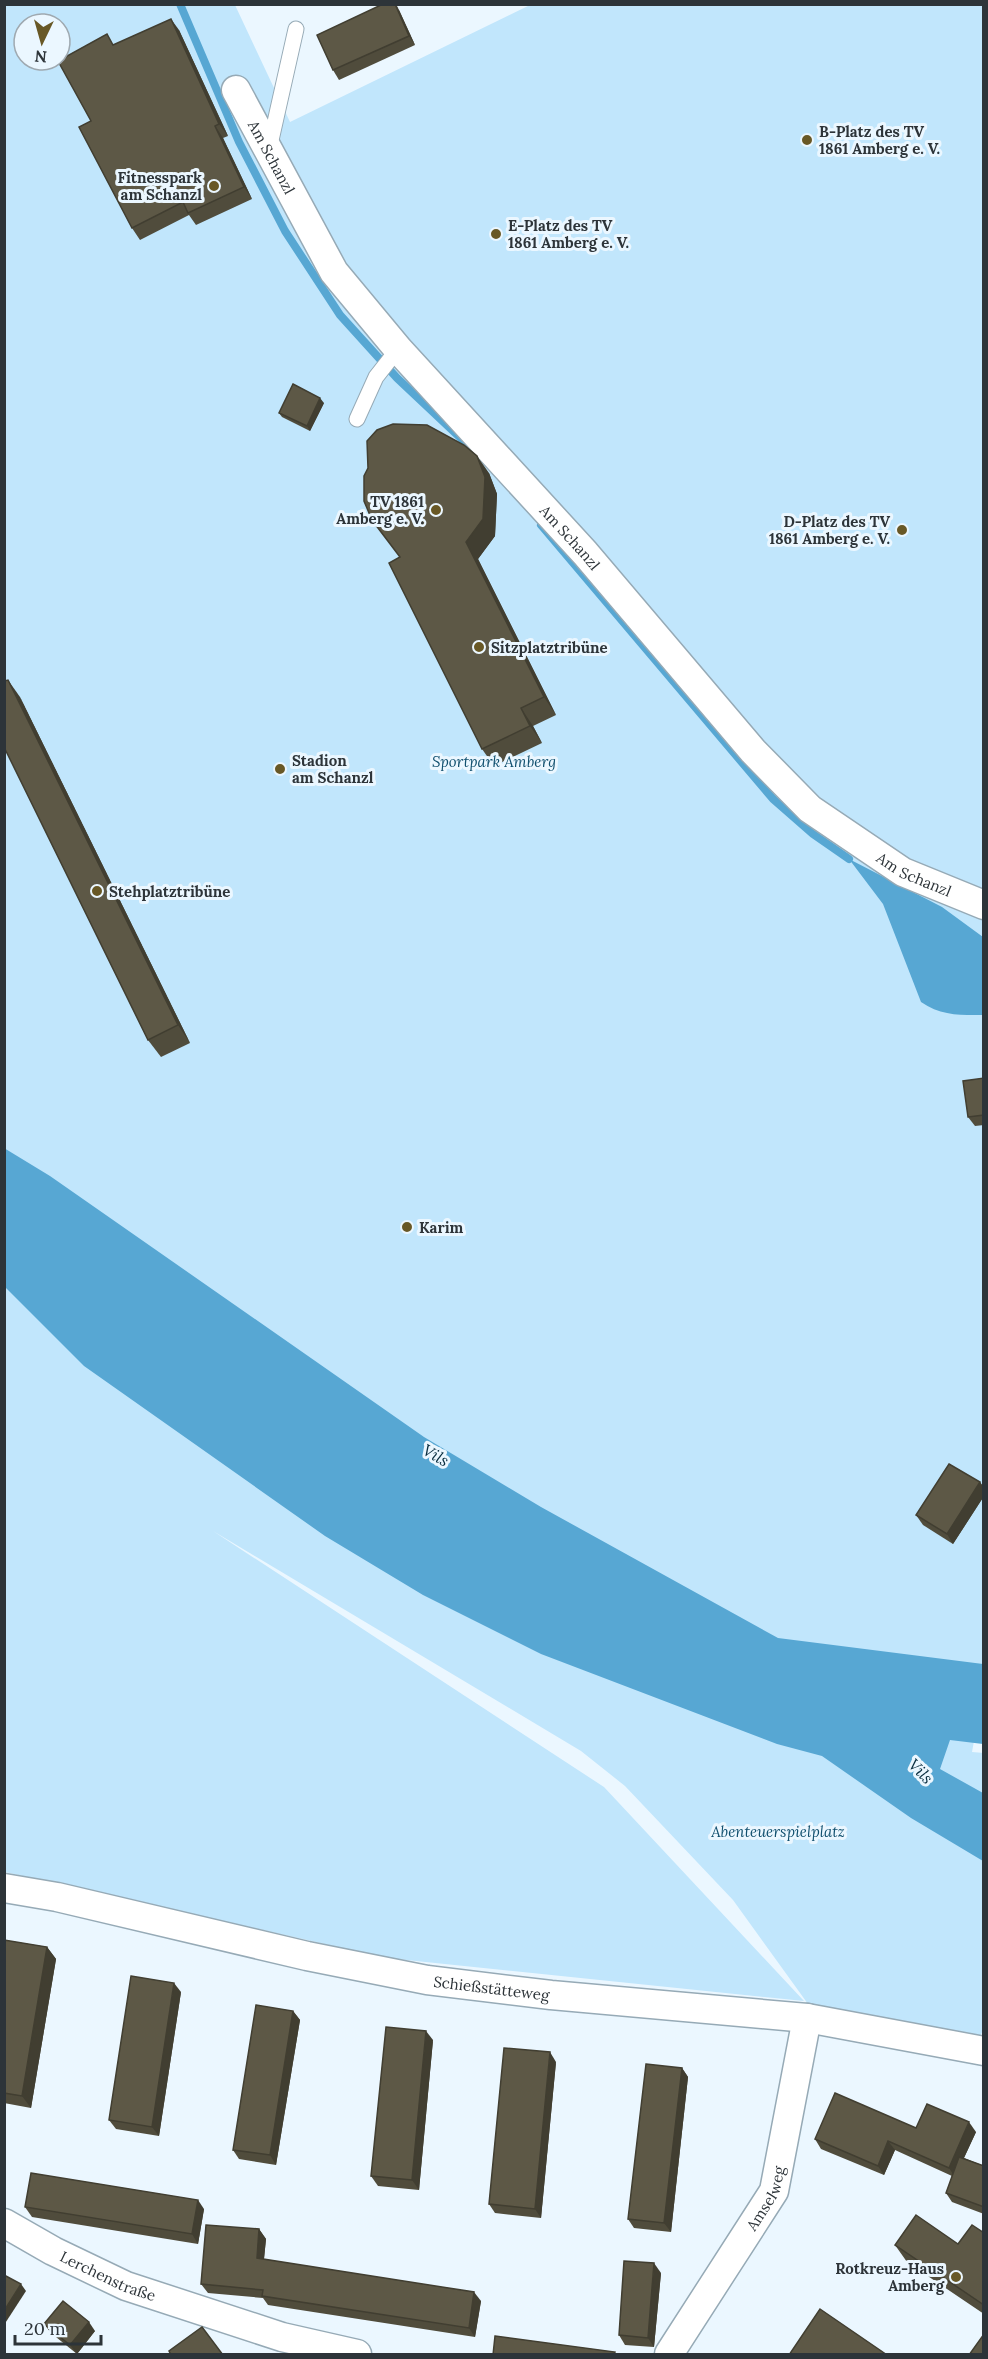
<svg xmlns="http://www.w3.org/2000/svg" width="988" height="2359" font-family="Lora,serif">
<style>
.green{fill:#c1e6fc;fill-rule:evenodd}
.water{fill:#57a7d3}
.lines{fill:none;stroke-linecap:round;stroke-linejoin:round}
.stream{stroke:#57a7d3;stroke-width:8}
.service-casing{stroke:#96aab6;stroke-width:17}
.minor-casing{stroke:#96aab6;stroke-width:31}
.service{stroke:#fff;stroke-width:15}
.minor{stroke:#fff;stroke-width:28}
.wall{fill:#504c3c}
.shaded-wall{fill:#413e31}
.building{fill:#5d5846;stroke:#413e31;stroke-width:1.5}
.poi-dot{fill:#685826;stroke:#ebf7ff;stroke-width:2}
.labels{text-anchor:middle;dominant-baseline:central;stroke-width:6;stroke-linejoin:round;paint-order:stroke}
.poi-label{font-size:15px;font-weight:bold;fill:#2d3439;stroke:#ebf7ff;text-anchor:start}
.street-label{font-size:15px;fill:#2d3439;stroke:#ebf7ff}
.park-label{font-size:15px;font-style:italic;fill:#104f6e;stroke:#ebf7ff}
.water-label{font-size:16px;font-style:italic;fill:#082d3f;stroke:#ebf7ff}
</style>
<rect width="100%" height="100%" fill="#ebf7ff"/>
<path class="green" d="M4,5h231l55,117 240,-117h453l1,1681 -12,66 12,1v276l-7,12 -169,-37 -75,-104 -108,-114 -44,-35 -368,-220 391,256 200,214 -417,-43 -382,-86zM24,24h36v36h-36z"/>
<g class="water">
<path d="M849,859l93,48 41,30v78c-23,0 -42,1 -62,-13l-38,-98z"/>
<polygon points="4,1148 50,1176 424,1437 541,1507 778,1638 983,1664 983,1744 950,1740 940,1769 983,1793 983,1861 911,1818 822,1756 777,1744 541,1654 423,1595 325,1536 84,1366 5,1287"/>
</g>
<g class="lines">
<g class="stream">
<polyline points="180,4 239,142 285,231 340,315 397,378 466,443"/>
<polyline points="541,525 773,799 813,834 849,859"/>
</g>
<defs>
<g id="service">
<polyline points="269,149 296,29"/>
<polyline points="357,419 376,377 398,349"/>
</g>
<g id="minor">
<path id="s1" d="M236,90l98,182 64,77 187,204 168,198 57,58 93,63 81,33"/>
<path id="s2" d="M4,1888l53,9 250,59 120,24 124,15 256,23 177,33"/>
<path id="s3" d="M4,2223l49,28 73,35 156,51 75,17"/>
<path id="s4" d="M669,2354l105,-163 33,-173"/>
</g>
</defs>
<use href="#service" class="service-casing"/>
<use href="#minor" class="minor-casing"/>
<use href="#service" class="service"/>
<use href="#minor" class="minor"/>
</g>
<g class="wall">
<polygon points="399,10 415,45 339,80 333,70"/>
<polygon points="179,30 228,136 223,138 252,199 196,225 189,215 140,240 132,228 91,121 114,45"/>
<polygon points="324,403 310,431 282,417 279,413"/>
<polygon points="489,473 497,494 495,536 478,559 556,715 533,726 542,743 494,766 482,749 400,557 372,520"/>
<polygon points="20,697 190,1043 161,1057 148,1040"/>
<polygon points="984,1078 984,1125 975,1126 968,1117"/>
<polygon points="980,1482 984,1488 984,1496 953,1544 923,1525 916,1515"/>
<polygon points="4,1940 47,1947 56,1959 31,2108 4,2103"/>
<polygon points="181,1992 159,2136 116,2129 109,2120"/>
<polygon points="293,2011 300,2020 276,2165 239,2159 233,2150"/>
<polygon points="433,2040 419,2190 378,2186 371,2176"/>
<polygon points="556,2062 541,2218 495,2213 489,2204"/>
<polygon points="682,2068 688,2077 671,2232 634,2228 628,2219"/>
<polygon points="916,2128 976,2132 964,2158 984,2166 984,2214 952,2202 946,2193 952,2176 895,2150 884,2175 821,2149 815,2139"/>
<polygon points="25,2207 204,2209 198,2244 32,2217"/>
<polygon points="259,2229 266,2239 264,2259 481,2301 475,2337 268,2305 263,2298 208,2293 201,2284"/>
<polygon points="984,2233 984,2314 907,2262 895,2245 958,2244"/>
<polygon points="661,2273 654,2347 625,2345 619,2335"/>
<polygon points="44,2324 95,2331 77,2354 51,2333"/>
</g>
<g class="shaded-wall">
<polygon points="395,4 396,4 399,10 415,45 409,36"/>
<polygon points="171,19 179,30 228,136 219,124"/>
<polygon points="215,126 223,138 252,199 244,187"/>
<polygon points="320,398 324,403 310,431 307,426"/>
<polygon points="477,456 489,473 497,494 495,536 478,559 556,715 544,697 466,542"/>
<polygon points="8,680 20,697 190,1043 178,1025"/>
<polygon points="521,708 533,726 542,743 530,726"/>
<polygon points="980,1482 984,1488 984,1496 953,1544 947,1534"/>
<polygon points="47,1947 56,1959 31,2108 22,2096"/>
<polygon points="174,1983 181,1992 159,2136 152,2127"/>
<polygon points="293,2011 300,2020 276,2165 270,2155"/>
<polygon points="426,2031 433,2040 419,2190 412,2180"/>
<polygon points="550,2052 556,2062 541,2218 535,2209"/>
<polygon points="682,2068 688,2077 671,2232 664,2223"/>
<polygon points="969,2122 976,2132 955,2177 949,2168"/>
<polygon points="888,2141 895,2150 884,2175 878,2166"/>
<polygon points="198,2200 204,2209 198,2244 192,2234"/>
<polygon points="259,2229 266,2239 263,2268 257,2258"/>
<polygon points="654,2263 661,2273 654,2347 648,2338"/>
<polygon points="21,2284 26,2291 4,2325 4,2311"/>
<polygon points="474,2292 481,2301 475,2337 469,2328"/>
<polygon points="89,2322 95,2331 77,2354 70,2345"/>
</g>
<g class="building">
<polygon points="383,4 395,4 409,36 333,70 317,35"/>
<polygon points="171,19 219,124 215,126 244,187 188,213 183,202 132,228 79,127 91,121 58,61 107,34 113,45"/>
<polygon points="293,384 320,398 307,426 279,413"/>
<polygon points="393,424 427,425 464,445 477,456 485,477 483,519 466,542 544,697 521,708 530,726 482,749 389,563 400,557 372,520 364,501 364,476 368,468 367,441 377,430"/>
<polygon points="8,680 178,1025 148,1040 4,747 4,681"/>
<polygon points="984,1078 984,1115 968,1117 963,1081"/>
<polygon points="949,1464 980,1482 947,1534 916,1515"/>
<polygon points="4,1940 47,1947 22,2096 4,2093"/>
<polygon points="131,1976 174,1983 152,2127 109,2120"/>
<polygon points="256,2005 293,2011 270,2155 233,2150"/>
<polygon points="386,2027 426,2031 412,2180 371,2176"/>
<polygon points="504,2048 550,2052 535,2209 489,2204"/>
<polygon points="646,2064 682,2068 664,2223 628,2219"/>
<polygon points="835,2093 916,2128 927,2104 969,2122 949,2168 888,2141 878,2166 815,2139"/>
<polygon points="959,2157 984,2166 984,2207 946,2193"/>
<polygon points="31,2173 198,2200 192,2234 25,2207"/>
<polygon points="916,2215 958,2244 972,2225 984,2233 984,2305 895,2245"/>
<polygon points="206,2225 259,2229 257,2258 474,2292 469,2328 262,2296 263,2290 201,2284"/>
<polygon points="624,2261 654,2263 648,2338 619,2335"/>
<polygon points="4,2275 21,2284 4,2311"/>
<polygon points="63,2301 89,2322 70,2345 44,2324"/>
<polygon points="820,2309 887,2355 789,2355"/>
<polygon points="202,2327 223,2355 171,2355 169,2351"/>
<polygon points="984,2334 984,2355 969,2355"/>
<polygon points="495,2336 615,2352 614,2355 493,2355"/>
</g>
<g class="poi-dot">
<circle cx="807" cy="140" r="6"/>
<circle cx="214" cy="186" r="6"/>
<circle cx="496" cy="234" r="6"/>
<circle cx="436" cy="510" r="6"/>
<circle cx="902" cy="530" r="6"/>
<circle cx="479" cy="647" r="6"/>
<circle cx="280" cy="769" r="6"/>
<circle cx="97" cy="891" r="6"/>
<circle cx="407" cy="1227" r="6"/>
<circle cx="956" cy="2277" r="6"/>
</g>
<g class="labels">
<g class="poi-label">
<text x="819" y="131">B-Platz des TV<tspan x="819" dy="17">1861 Amberg e. V.</tspan></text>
<text x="202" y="177" text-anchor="end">Fitnesspark<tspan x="202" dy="17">am Schanzl</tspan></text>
<text x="508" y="225">E-Platz des TV<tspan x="508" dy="17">1861 Amberg e. V.</tspan></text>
<text x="424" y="501" text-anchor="end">TV 1861<tspan x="424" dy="17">Amberg e. V.</tspan></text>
<text x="890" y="521" text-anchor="end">D-Platz des TV<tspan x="890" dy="17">1861 Amberg e. V.</tspan></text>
<text x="491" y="647">Sitzplatztribüne</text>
<text x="292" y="760">Stadion<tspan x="292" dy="17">am Schanzl</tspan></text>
<text x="109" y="891">Stehplatztribüne</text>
<text x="419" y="1227">Karim</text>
<text x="944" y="2268" text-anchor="end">Rotkreuz-Haus<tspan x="944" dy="17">Amberg</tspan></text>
</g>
<g class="street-label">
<text stroke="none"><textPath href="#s1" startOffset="76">Am Schanzl</textPath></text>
<text stroke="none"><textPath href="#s1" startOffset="562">Am Schanzl</textPath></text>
<text stroke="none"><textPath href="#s1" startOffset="1048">Am Schanzl</textPath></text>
<text stroke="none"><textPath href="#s2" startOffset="498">Schießstätteweg</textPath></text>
<text stroke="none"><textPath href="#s4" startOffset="184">Amselweg</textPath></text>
<text stroke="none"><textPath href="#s3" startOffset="117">Lerchenstraße</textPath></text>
</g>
<g class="park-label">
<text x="494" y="761">Sportpark Amberg</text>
<text x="778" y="1831">Abenteuerspielplatz</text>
</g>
<g class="water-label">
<text transform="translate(436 1455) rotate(31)">Vils</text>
<text transform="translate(921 1771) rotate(46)">Vils</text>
</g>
</g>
<rect width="988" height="2359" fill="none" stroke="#2d3439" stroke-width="12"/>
<g transform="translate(42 42) rotate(185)"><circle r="28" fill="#ebf7ff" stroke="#9fa9b0" stroke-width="1.5"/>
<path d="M0-4.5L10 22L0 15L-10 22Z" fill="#685826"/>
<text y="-9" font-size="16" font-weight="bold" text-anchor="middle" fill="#2d3439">N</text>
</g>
<path d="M15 2335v9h86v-9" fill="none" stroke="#2d3439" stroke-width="3"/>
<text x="24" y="2335" font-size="18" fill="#2d3439" stroke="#ebf7ff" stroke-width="4.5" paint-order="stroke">20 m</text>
</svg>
